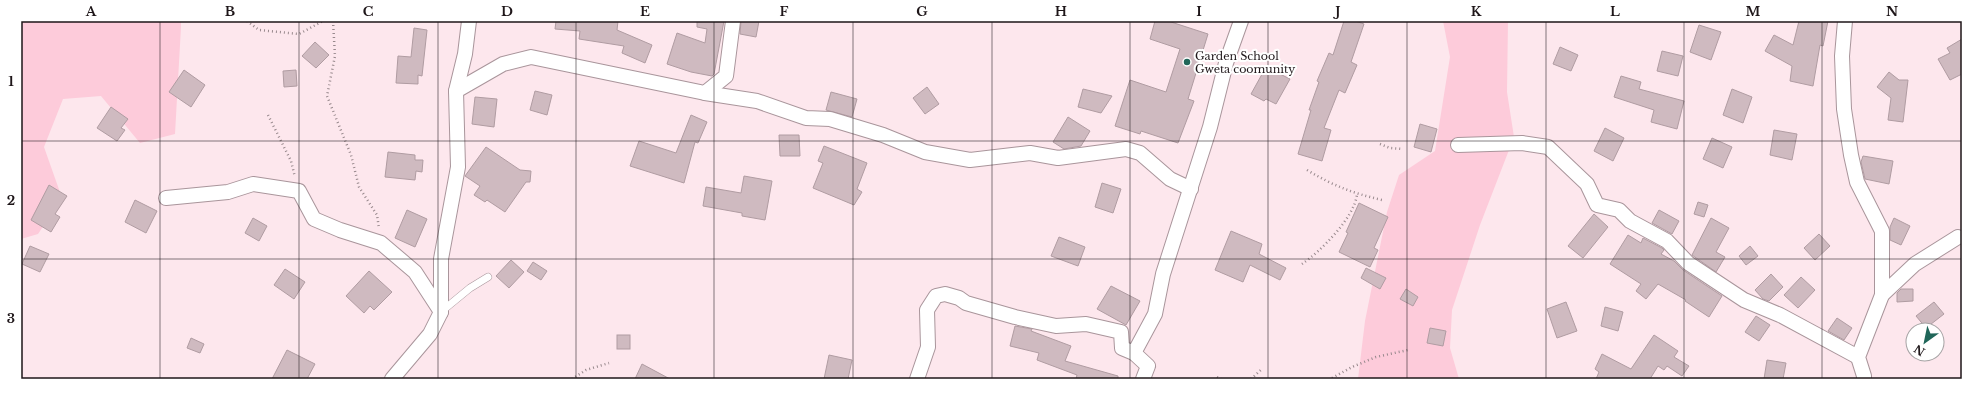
<svg xmlns="http://www.w3.org/2000/svg" width="1983" height="400" font-family="'Libre Baskerville',serif">
<style>
.green{fill:#fdcbda}
.building{fill:#cfbac0;stroke:#b09ca2}
.lines{fill:none;stroke-linecap:round;stroke-linejoin:round}
.service-casing{stroke:#a9959b;stroke-width:8}
.minor-casing{stroke:#a9959b;stroke-width:16}
.path{stroke:#98898d;stroke-width:2.5;stroke-dasharray:1 3;stroke-linecap:butt}
.service{stroke:#fff;stroke-width:7}
.minor{stroke:#fff;stroke-width:14}
.grid{fill:none;stroke:#1e1619;stroke-width:1;stroke-opacity:0.55}
.poi-dot{fill:#206659;stroke:#fff;stroke-width:1.5}
.labels{text-anchor:middle;dominant-baseline:central;stroke-width:4;stroke-linejoin:round;paint-order:stroke}
.poi-label{font-size:11px;fill:#1e1619;stroke:#fff;text-anchor:start}
.neatline{fill:none;stroke:#1e1619;stroke-width:1.5}
.grid-label{font-size:13px;text-anchor:middle;font-weight:bold;fill:#1e1619}
</style>
<rect width="100%" height="100%" fill="#fde7ed"/>
<g class="green">
<polygon points="21,21 181,21 181,27 175,134 140,143 101,96 63,99 44,147 62,198 38,234 21,239"/>
<polygon points="1443,21 1508,21 1507,92 1514,137 1480,225 1452,310 1450,348 1459,379 1358,379 1365,321 1387,212 1399,175 1435,151 1450,57"/>
</g>
<g class="building">
<polygon points="556,21 618,21 617,30 652,45 645,63 622,53 624,46 579,39 580,31 555,29"/>
<polygon points="697,21 724,21 714,74 712,76 691,72 667,64 677,33 705,43 707,29 697,27"/>
<polygon points="741,21 759,21 756,37 740,34"/>
<polygon points="1155,21 1168,21 1208,34 1188,99 1194,101 1178,143 1141,131 1140,134 1115,126 1130,80 1166,92 1180,49 1150,39"/>
<polygon points="1344,21 1355,21 1364,24 1351,62 1357,65 1345,93 1339,90 1324,128 1331,130 1322,161 1298,154 1311,110 1309,110 1319,82 1317,81 1329,53 1333,55"/>
<polygon points="1799,21 1828,21 1823,46 1820,45 1813,86 1790,81 1792,66 1765,51 1774,35 1793,45"/>
<polygon points="1699,25 1721,32 1711,60 1690,52"/>
<polygon points="414,28 427,30 422,76 418,75 418,84 396,83 398,56 411,57"/>
<polygon points="1962,39 1962,74 1950,80 1938,59 1950,53 1947,48"/>
<polygon points="315,42 329,55 316,68 302,56"/>
<polygon points="1560,47 1578,55 1571,71 1553,64"/>
<polygon points="1662,51 1683,56 1678,76 1657,71"/>
<polygon points="1266,67 1290,79 1276,104 1266,99 1264,101 1251,94"/>
<polygon points="184,70 205,85 191,107 169,92"/>
<polygon points="296,70 297,86 284,87 283,71"/>
<polygon points="1889,72 1899,80 1908,80 1903,122 1888,120 1891,98 1877,87"/>
<polygon points="1621,76 1641,82 1639,89 1684,101 1677,129 1651,122 1654,110 1614,97"/>
<polygon points="927,87 939,104 925,114 913,98"/>
<polygon points="1083,89 1112,96 1101,113 1078,107"/>
<polygon points="1732,89 1752,97 1743,123 1723,115"/>
<polygon points="535,91 552,95 547,115 530,110"/>
<polygon points="831,92 857,99 852,117 826,110"/>
<polygon points="475,97 497,99 494,127 472,124"/>
<polygon points="111,107 128,119 121,128 125,130 117,141 97,128"/>
<polygon points="691,115 707,122 698,143 695,142 684,183 630,166 639,141 676,153"/>
<polygon points="1068,117 1090,131 1081,146 1064,149 1053,142"/>
<polygon points="1420,124 1437,129 1431,152 1414,147"/>
<polygon points="1605,128 1624,138 1613,161 1594,151"/>
<polygon points="1774,130 1797,134 1792,160 1770,155"/>
<polygon points="779,135 799,135 800,156 780,156"/>
<polygon points="1712,138 1732,147 1723,168 1703,159"/>
<polygon points="824,146 867,163 857,189 862,192 854,205 813,188 823,163 818,161"/>
<polygon points="486,147 520,170 531,171 530,182 526,182 505,212 487,200 485,202 474,195 480,186 465,176"/>
<polygon points="388,152 415,155 415,160 423,160 422,172 416,171 415,180 385,177"/>
<polygon points="1863,156 1893,161 1889,184 1865,179 1861,162"/>
<polygon points="744,176 772,181 765,220 742,216 742,213 703,206 706,187 741,193"/>
<polygon points="1102,183 1121,189 1113,213 1095,207"/>
<polygon points="49,185 67,196 55,214 60,217 51,232 31,220"/>
<polygon points="135,200 157,211 146,233 125,222"/>
<polygon points="1698,202 1708,205 1704,217 1694,214"/>
<polygon points="1359,203 1388,217 1374,248 1378,250 1370,267 1339,252 1348,233 1346,232"/>
<polygon points="407,210 427,219 415,247 395,238"/>
<polygon points="1659,210 1679,221 1672,234 1652,223"/>
<polygon points="1594,214 1608,227 1583,258 1568,246"/>
<polygon points="253,218 267,226 259,241 245,233"/>
<polygon points="1711,218 1729,228 1716,252 1725,257 1716,272 1692,255"/>
<polygon points="1894,218 1910,226 1901,245 1890,240 1890,227"/>
<polygon points="1231,231 1262,244 1259,254 1286,268 1280,280 1250,265 1243,282 1215,270"/>
<polygon points="1819,234 1830,246 1815,260 1804,248"/>
<polygon points="1628,235 1641,243 1643,238 1662,248 1664,250 1661,254 1674,261 1683,270 1722,296 1709,317 1685,301 1686,300 1658,284 1646,299 1636,291 1641,284 1610,264"/>
<polygon points="1059,237 1085,247 1078,266 1051,256"/>
<polygon points="30,246 49,254 40,272 22,264"/>
<polygon points="1750,246 1758,256 1746,265 1739,256"/>
<polygon points="511,260 524,272 509,288 496,276"/>
<polygon points="533,262 547,271 541,280 527,271"/>
<polygon points="1366,268 1386,278 1380,289 1361,278"/>
<polygon points="285,269 305,282 294,299 274,285"/>
<polygon points="369,271 392,292 374,310 370,306 364,313 346,296"/>
<polygon points="1771,274 1783,287 1769,301 1763,299 1755,290"/>
<polygon points="1801,277 1815,290 1798,308 1784,295"/>
<polygon points="1111,286 1140,301 1126,325 1097,309"/>
<polygon points="1406,289 1418,297 1413,306 1400,299"/>
<polygon points="1901,289 1913,289 1913,301 1897,302 1897,293"/>
<polygon points="1566,302 1577,331 1557,338 1547,309"/>
<polygon points="1934,302 1944,314 1926,328 1916,316"/>
<polygon points="1605,307 1623,312 1618,331 1601,326"/>
<polygon points="1756,316 1770,325 1759,341 1745,332"/>
<polygon points="1837,318 1852,328 1844,340 1828,331"/>
<polygon points="1015,326 1032,329 1031,331 1071,346 1065,361 1118,376 1118,379 1076,379 1077,375 1037,360 1039,353 1010,346"/>
<polygon points="1430,328 1446,331 1443,346 1427,343"/>
<rect x="617" y="335" width="13" height="14"/>
<polygon points="1654,335 1678,351 1674,357 1689,366 1682,376 1667,366 1664,370 1658,366 1650,379 1596,379 1599,372 1595,369 1602,354 1631,369"/>
<polygon points="191,338 204,344 200,353 187,348"/>
<polygon points="287,350 315,364 307,379 272,379"/>
<polygon points="829,355 852,360 848,379 824,379"/>
<polygon points="1767,360 1786,363 1783,379 1764,379"/>
<polygon points="642,364 670,379 635,379"/>
</g>
<g class="lines">
<defs>
<polyline id="service" points="442,311 470,288 488,277"/>
<g id="minor">
<polyline points="1845,21 1842,56 1844,109 1851,155 1857,182 1882,231 1882,295 1858,357 1864,376 1864,379"/>
<polyline points="456,91 503,64 531,57 705,93 726,76 733,21"/>
<polyline points="705,93 757,101 806,118 830,119 883,135 925,152 970,160 1030,153 1058,158 1126,149 1140,153 1170,179 1191,189"/>
<polyline points="1458,145 1522,143 1548,147 1587,184 1597,205 1619,210 1630,221 1667,241 1688,263 1744,300 1780,315 1858,357"/>
<polyline points="166,198 228,192 253,184 299,191 314,219 340,230 381,243 415,272 441,312"/>
<polyline points="1882,295 1915,264 1958,237"/>
<polyline points="1134,353 1148,366 1143,379"/>
<polyline points="392,379 430,334 441,312 441,259 458,167 456,91 465,54 469,21"/>
<polyline points="917,379 928,347 927,310 936,296 945,294 959,298 966,303 1015,317 1056,326 1086,324 1121,332 1122,348 1134,353 1155,314 1163,274 1210,127 1226,63 1241,21"/>
</g>
</defs>
<use href="#service" class="service-casing"/>
<use href="#minor" class="minor-casing"/>
<g class="path">
<polyline points="247,21 259,30 299,34 323,21"/>
<polyline points="333,21 335,56 327,96 351,155 359,187 377,215 379,228"/>
<polyline points="268,115 291,161 295,177"/>
<polyline points="1380,144 1390,148 1402,149"/>
<path d="M1307,170c27,16 45,23 75,30"/>
<path d="M1302,264c19,-13 53,-47 55,-70"/>
<polyline points="1217,377 1221,379"/>
<polyline points="1332,378 1352,367 1376,357 1408,350"/>
<polyline points="572,379 586,370 609,363"/>
<polyline points="1251,379 1262,369"/>
</g>
<use href="#service" class="service"/>
<use href="#minor" class="minor"/>
</g>
<path class="grid" d="M160,21v358M299,21v358M438,21v358M576,21v358M714,21v358M853,21v358M992,21v358M1130,21v358M1268,21v358M1407,21v358M1546,21v358M1684,21v358M1822,21v358M21,141h1941M21,259h1941"/>
<circle class="poi-dot" cx="1187" cy="62" r="4"/>
<g class="labels">
<g class="poi-label">
<text x="1195" y="56">Garden School<tspan x="1195" dy="13">Gweta coomunity</tspan></text>
</g>
</g>
<rect width="1983" height="400" fill="none" stroke="#ffffff" stroke-width="44"/>
<g transform="translate(1925 342) rotate(213)"><circle r="19" fill="#ffffff" stroke="#a5a2a3"/>
<path d="M0-3L7 15L0 10L-7 15Z" fill="#206659"/>
<text y="-6" font-size="11" font-weight="bold" text-anchor="middle" fill="#1e1619">N</text>
</g>
<rect x="22" y="22" width="1939" height="356" class="neatline"/>
<g class="grid-label">
<text x="91" y="16">A</text>
<text x="230" y="16">B</text>
<text x="368" y="16">C</text>
<text x="507" y="16">D</text>
<text x="645" y="16">E</text>
<text x="784" y="16">F</text>
<text x="922" y="16">G</text>
<text x="1061" y="16">H</text>
<text x="1199" y="16">I</text>
<text x="1338" y="16">J</text>
<text x="1476" y="16">K</text>
<text x="1615" y="16">L</text>
<text x="1753" y="16">M</text>
<text x="1892" y="16">N</text>
<text x="11" y="86">1</text>
<text x="11" y="205">2</text>
<text x="11" y="323">3</text>
</g>
</svg>
